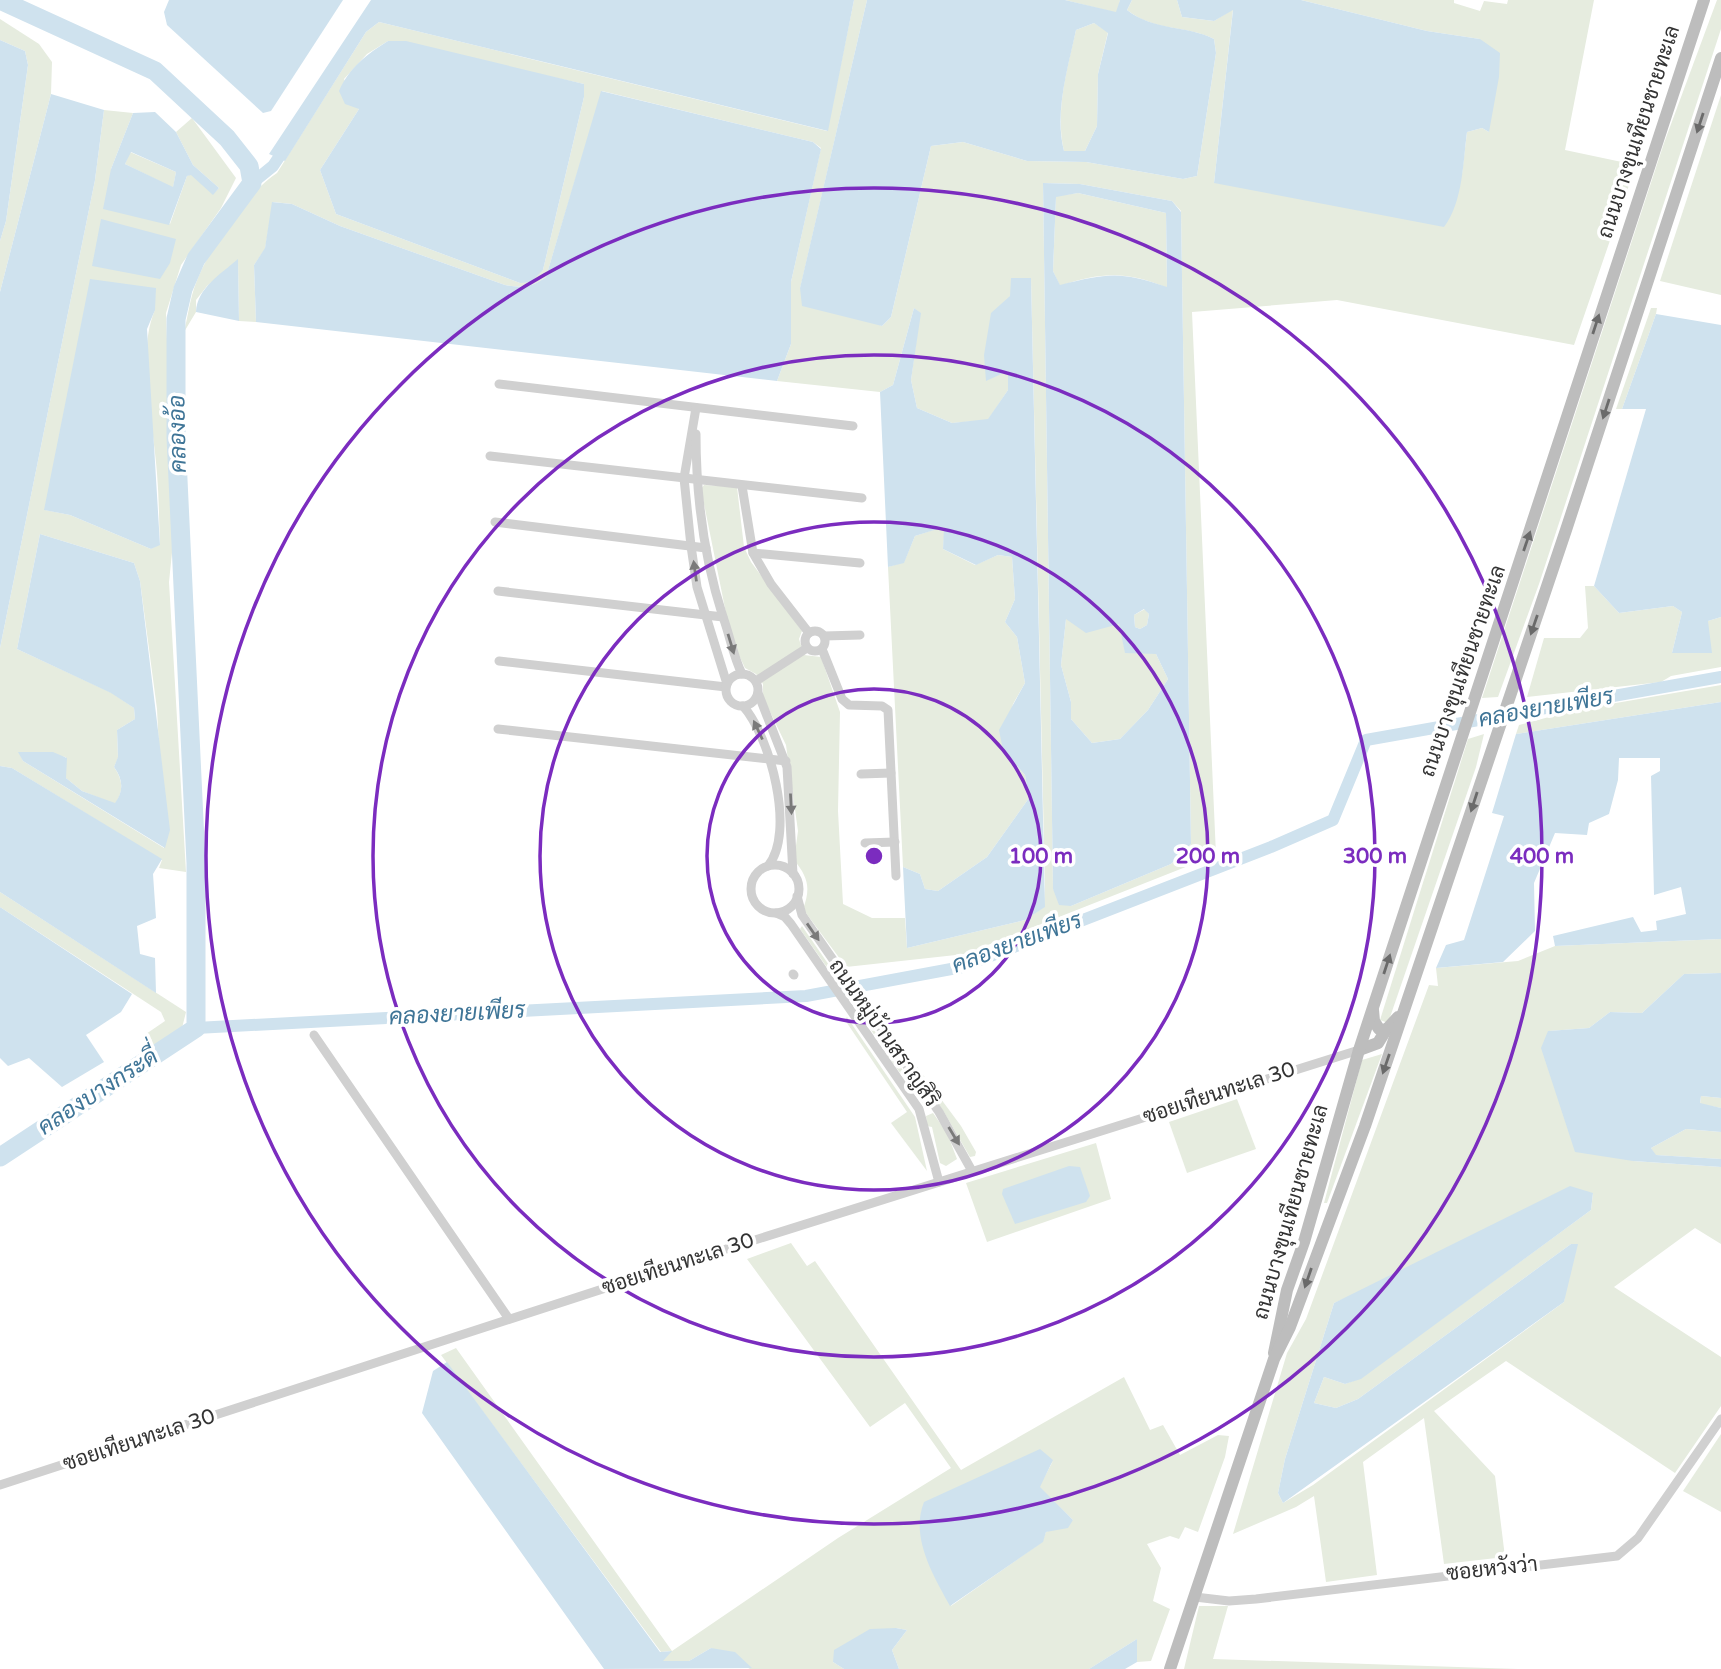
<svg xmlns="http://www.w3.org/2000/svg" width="1721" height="1669" font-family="'Varela Round',Sarabun,sans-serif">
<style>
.green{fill:#e6ecdf;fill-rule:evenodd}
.water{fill:#cfe2ee;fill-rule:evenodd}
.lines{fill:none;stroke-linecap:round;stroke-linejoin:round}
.canal{stroke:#cfe2ee;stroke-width:12}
.river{stroke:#cfe2ee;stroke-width:19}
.street{stroke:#d0d0d0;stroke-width:9}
.secondary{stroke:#bdbdbd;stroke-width:12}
.oneway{fill:#6a6a6a}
.oneway2{fill:#7a7a7a}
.ring{fill:none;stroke:#7b2cbf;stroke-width:3.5}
.labels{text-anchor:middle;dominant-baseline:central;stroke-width:7;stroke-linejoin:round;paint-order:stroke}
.street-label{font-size:21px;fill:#333;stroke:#fff}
.water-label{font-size:23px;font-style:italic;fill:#3f7597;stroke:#fff}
.centre{fill:#7b2cbf;stroke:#fff;stroke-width:3.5}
.ring-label{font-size:21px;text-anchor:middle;font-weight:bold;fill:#7b2cbf;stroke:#fff;stroke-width:7;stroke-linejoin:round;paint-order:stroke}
</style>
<rect width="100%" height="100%" fill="#fff"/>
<g class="green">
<path d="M854,0h13l-67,289 82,37 9,-9 40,-171 32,-4 64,19 59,1 97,17 14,-3 19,-123 -2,-14c-27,-14 -59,-7 -87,-29l5,-10h45l5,17 32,4 19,-12 -19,174 248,-9 5,-42 15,-4 7,4 -9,-93 -53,-8 -126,-31h153v3l26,8 4,-10 23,3 1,-4h86l-29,150 71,15 -62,180 -237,-45 -145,12 24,543 -251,99 -119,13 -43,-58c8,-21 5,-32 -9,-49l4,-29 -12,-86 -23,-48v-13l-7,-10 -11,-6 -8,-17 -10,-33 -26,-129 3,-4 33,2 7,60 7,15 51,69 -3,8 5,16 17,2 19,55 -2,99 5,93 29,14h33l2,30 118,-28 19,-13 1,-22 -14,-607 -21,18 -24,84 22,-9v19l-20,30 -36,3 -35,-15 -6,-28 9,-67 -6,-5 -21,77 -13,7 -103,-11 14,-37v-62l30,-134 -8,-6 -211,-51 -56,186c-15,11 -24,11 -41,8l-165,-59 -48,-22 -19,-2 -8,47 -11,16 2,57 -17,-1 -1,-61 -31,26 -11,14v12l-12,20c4,-16 6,-34 12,-49 13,-35 50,-90 81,-110l89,-141 13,-10 448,109zM388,41l196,43v13l-41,173 -23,13 -184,-69 -16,-44 39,-61 -15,-30 23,-25zM1043,183l37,1 92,17 9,10 10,633 -20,20 -100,42 -18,-17z"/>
<polygon points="1065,0 1120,0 1117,13"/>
<polygon points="1717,0 1721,0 1721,29 1539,584 1498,697 1482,698 1664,143"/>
<polygon points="0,19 39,44 52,62 51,94 0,292 0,241 6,221 28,65 25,51 0,40"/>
<path d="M1094,23l14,9 -10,42 -1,52 -12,25h-21c-9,-40 3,-82 12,-121z"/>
<polygon points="1721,95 1721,295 1660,281"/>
<path d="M104,110l29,3 -22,56 59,55 17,-48 4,-2 22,20 6,-6 -26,-23 -17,-33 16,-14 44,60 -15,30 -40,57 -15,48 8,220 -5,49 17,290 -27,-4 3,-8 -150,-92 -12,-2v-118l95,-468zM155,310c-19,43 -1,116 2,163 2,24 2,48 3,71l-9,5 -81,-34 -25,-5zM40,534l94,29 6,18 17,128 7,139 -141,-87 -4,-9 47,5v21l16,13 33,13c9,-13 8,-24 -1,-37l4,-9 -1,-28 18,-11 -1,-11 -22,-15 -95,-44z"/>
<polygon points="130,152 176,172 173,188 125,164"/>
<path d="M1078,193l88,20 1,75c-40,-17 -66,-16 -107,-2l-7,-15 3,-75z"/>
<polygon points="1651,308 1657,308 1656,314 1622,409 1616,409"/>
<polygon points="945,526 943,549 975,565 998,555 1012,557 1015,599 1005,622 1017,637 1025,683 1013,704 1003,750 1025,775 1029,798 987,857 938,891 925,889 920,874 903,867 888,567 904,562 915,536"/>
<polygon points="1585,586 1594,586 1619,613 1673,606 1682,612 1672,653 1708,621 1721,617 1721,667 1671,676 1661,682 1527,697 1544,638 1580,638 1588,628"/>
<polygon points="1145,609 1149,614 1147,625 1140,629 1135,627 1134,615"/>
<polygon points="1066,619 1120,624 1156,654 1168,679 1148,710 1120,739 1092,743 1071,719 1071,702 1061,665"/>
<polygon points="1721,685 1721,702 1516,734 1519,725 1575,710"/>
<polygon points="1484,734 1476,767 1388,1023 1380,1020 1468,739"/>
<polygon points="0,892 186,1012 182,1028 154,1047 146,1034 165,1021 161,1012 0,907"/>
<polygon points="802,926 880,1039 878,1040 800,929"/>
<path d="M1721,939v34l-37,1 -42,39 -32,-1 -21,16 -40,3 84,130 88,6v77l-26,-16 -81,59 107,70v49l-46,67 -169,-112 -72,50 61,65 10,81 -61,7 -20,-146 -61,44 14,113 -51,7 -12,-86 -18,11 -63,27 54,-181 19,-34 123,-334 9,1 -2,-18 82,-7 37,-15zM1593,1193l-2,17 -230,168 -16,6 -21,-7 -10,26 22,5 22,-9 213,-155 -7,58 -251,183 -30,18 -5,-10 7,-34 49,-156z"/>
<polygon points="866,998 961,1126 976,1152 975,1156 970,1157 944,1112"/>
<polygon points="847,1017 915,1117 927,1171 891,1123 907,1112 845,1020"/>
<polygon points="889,1050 926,1104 925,1106 886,1054"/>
<polygon points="1382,1054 1327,1203 1324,1203 1362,1060"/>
<polygon points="1701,1096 1721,1098 1721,1108 1700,1104"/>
<polygon points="1237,1099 1256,1149 1187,1173 1169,1122"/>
<polygon points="933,1113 947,1133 957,1159 946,1166 940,1163 932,1127 927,1126 926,1116"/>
<polygon points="1686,1129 1721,1132 1721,1159 1655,1155 1651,1148"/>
<polygon points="1096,1143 1111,1199 987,1242 966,1183"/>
<path d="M791,1243l16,23 8,-5 146,209 163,-93 26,53 13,-5 17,30 38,-20 11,1 -4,21 -27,75 -13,-5 -6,12 -9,-3 -23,8 14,24 -8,33 17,8 -19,52 -14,1v-23l-48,30h-190l-7,-19 15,-20 -11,-2 -63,34 11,7h-94l-39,-21 -22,13h-27l9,-10 -10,1 -220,-297 15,-7 216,303 166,-113 113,-70 -46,-65 -35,24 -123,-168zM1053,1461l-14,26 34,33 -27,12 -4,10 -91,64z"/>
<polygon points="1721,1434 1721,1512 1683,1491"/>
<polygon points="1199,1606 1228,1606 1213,1659 1518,1669 1184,1669"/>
</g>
<g class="water">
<polygon points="169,0 343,0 271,111 263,113 167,25 164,12"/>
<polygon points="371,0 854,0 828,131 379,22 366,32 285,161 269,154"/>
<path d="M867,0h198l51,12 4,-12h12l-5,10c27,21 60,15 87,29l2,14 -19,123 -14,3 -97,-17 -59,-1 -64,-19 -32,4 -40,171 -9,9 -80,-20 -2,-18zM1094,23l14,10 -10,41 -1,52 -12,25h-21c-10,-38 4,-83 12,-121z"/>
<path d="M1177,0h124l126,31 53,8 20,14 -1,24 -10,55 -7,-4 -15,4c-4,30 -4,70 -23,95l-230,-44 19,-173 -19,11 -32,-4z"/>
<polygon points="0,40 25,51 28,65 6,221 0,241"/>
<path d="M388,41h18l178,43v13l-41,173 -12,12 -11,1 -184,-69 -16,-44 39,-61 -14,-5 -6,-13c10,-23 28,-37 49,-50z"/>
<path d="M601,91l212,51 8,7 -30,133v62l-14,37 -521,-59 -2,-57 11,-17 7,-46 20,2 48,22 165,59c17,3 26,3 41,-8z"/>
<polygon points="51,94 104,110 95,180 0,648 0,292"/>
<path d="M155,112l21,20 17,33 26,23 -6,7 -22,-20 -4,1 -18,49 -66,-16 8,-40 22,-56zM131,152l45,20 -3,15 -48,-23z"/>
<path d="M1043,183l37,1 92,17 9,11 10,632 -20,20 -100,42 -12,-1 -6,-16zM1078,193l88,20 1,74c-47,-16 -59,-14 -107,-2l-7,-14 3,-74zM1144,609l5,5 -2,11 -7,4 -5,-2 -1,-12zM1066,619l20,14 33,-9 6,29 31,1 12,25 -20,31 -28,29 -28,4 -21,-24v-17l-10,-37z"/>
<polygon points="101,219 176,239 170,263 160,279 92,266"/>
<path d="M238,259l1,62 -43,-9c1,-24 25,-38 42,-53z"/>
<polygon points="1011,278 1031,278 1045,907 1025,920 907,948 903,867 920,874 925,889 938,891 987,857 1029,798 1025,775 1003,750 999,730 1025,683 1017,637 1005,622 1015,599 1012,557 998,555 976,565 943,549 944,527 915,536 904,563 888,567 880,392 893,385 914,308 921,313 911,380 917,408 952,423 988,419 1008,390 1008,371 986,381 984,355 991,313 1010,296"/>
<polygon points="90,279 156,288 155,310 147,329 160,545 151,549 70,515 44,510"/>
<polygon points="1656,314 1721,325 1721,617 1708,621 1712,653 1672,653 1682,612 1673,606 1619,613 1594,586 1646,409 1622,409"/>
<path d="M40,534l94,29 6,18 30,249 -5,18 -142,-87 -5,-9h35l14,6 -1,20 16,13 33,12c9,-12 8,-24 -1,-36l4,-10 -1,-27 18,-11 -1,-11 -23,-15 -94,-44z"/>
<polygon points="1721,702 1721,939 1555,946 1553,936 1633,917 1641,932 1657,930 1656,921 1686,914 1681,887 1654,895 1651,776 1660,771 1660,758 1619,758 1618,780 1609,814 1589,823 1587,835 1555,833 1534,883 1535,931 1503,962 1436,968 1446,945 1464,940 1504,816 1492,813 1516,734"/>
<polygon points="0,766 12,768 162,859 153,874 156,918 137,926 140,954 155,958 156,993 0,892"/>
<polygon points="0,907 132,994 121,1012 86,1035 104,1062 62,1087 29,1058 8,1066 0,1058"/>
<polygon points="1721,973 1721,1098 1701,1096 1700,1103 1721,1108 1721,1132 1686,1129 1651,1148 1656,1155 1721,1159 1721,1167 1633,1161 1575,1152 1541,1048 1548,1031 1589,1028 1610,1012 1642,1013 1684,974"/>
<polygon points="1069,1166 1080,1167 1090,1196 1086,1202 1015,1224 1002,1194 1003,1189"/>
<polygon points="1570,1186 1593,1193 1591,1210 1361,1379 1345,1384 1324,1377 1314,1403 1336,1408 1358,1399 1571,1244 1578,1244 1564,1302 1283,1503 1278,1493 1285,1459 1334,1303"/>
<polygon points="447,1362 660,1652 672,1651 663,1661 689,1661 711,1648 735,1652 752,1668 604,1669 422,1413 433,1371"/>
<path d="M1040,1449l13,11 -13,27 33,33 -5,8 -22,4 -3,10 -93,64c-17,-31 -40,-69 -26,-104z"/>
<polygon points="896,1628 907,1630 892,1650 899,1669 844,1669 833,1662 834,1650 870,1629"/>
<polygon points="1137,1639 1137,1662 1125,1669 1089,1669"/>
</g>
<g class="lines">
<g class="canal">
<polyline points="252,183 273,166 287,145"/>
<polyline points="196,1028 806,996 962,967 1271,847 1333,820 1366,740 1721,677"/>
</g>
<polyline class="river" points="0,0 155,71 227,138 249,166 252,183 196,259 183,289 176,319 176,437 196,863 196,1028 0,1157"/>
<g class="street">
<polyline points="499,384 853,426"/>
<polyline points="696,408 684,478 691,546 697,587 727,684"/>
<path d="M696,434c0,62 8,124 27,183 7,19 10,39 19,57"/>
<polyline points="490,456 862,498"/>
<polyline points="742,486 753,553 771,584 809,633"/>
<polyline points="495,522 706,548"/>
<polyline points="753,553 860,563"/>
<polyline points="498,591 723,617"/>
<circle cx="815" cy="641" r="10"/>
<polyline points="824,636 860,635"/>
<polyline points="822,649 842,699 849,705 882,706 888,710 896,876"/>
<polyline points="499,661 726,687"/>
<circle cx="742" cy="690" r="16"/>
<polyline points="756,681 807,648"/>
<polyline points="758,693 787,767 793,874"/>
<path d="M743,706c27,30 53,126 25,160"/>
<polyline points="498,729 786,761"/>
<polyline points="861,774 891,773"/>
<polyline points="865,843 895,842"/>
<circle cx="775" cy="889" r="24"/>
<polyline points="797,896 802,915 939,1112 972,1171"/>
<polyline points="776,913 785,917 791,924 919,1109 939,1182"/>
<polyline points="793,974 794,975"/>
<polyline points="314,1035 509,1319"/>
<polyline points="0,1485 704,1256 1359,1050"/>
<polyline points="1195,1597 1229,1601 1256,1599 1617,1556 1638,1538 1721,1419"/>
</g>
<g class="secondary">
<polyline points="1373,1010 1374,1021 1379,1029 1386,1030 1398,1017"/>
<polyline points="1359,1050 1378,1043 1386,1030"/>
<polyline points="1274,1353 1287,1290 1304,1242 1359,1050 1704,0"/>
<polyline points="1170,1669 1274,1359 1290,1327 1365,1126 1566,530 1721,58"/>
</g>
</g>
<defs><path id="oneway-solid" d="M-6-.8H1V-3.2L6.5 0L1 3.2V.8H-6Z" transform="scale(1.75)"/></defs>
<g class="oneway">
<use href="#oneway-solid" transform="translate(1700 123) rotate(108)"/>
<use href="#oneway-solid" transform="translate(1596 324) rotate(-72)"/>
<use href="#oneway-solid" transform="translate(1606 409) rotate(108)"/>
<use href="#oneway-solid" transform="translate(1527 541) rotate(-71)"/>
<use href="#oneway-solid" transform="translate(1534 625) rotate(109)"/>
<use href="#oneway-solid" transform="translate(1474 802) rotate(108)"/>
<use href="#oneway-solid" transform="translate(1387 964) rotate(-72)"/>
<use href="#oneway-solid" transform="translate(1386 1064) rotate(109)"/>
<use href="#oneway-solid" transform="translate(1308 1278) rotate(109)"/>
</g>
<g class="oneway2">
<use href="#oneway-solid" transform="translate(695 571) rotate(-98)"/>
<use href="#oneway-solid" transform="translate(731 644) rotate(73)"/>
<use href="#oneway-solid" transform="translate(758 730) rotate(-115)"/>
<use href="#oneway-solid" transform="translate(791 804) rotate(87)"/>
<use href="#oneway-solid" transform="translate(813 932) rotate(55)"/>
<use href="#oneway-solid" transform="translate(954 1136) rotate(59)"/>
</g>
<g class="ring">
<circle cx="874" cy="856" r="167"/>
<circle cx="874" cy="856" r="334"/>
<circle cx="874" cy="856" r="501"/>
<circle cx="874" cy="856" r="668"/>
</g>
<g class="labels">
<g class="street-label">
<text transform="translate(1639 132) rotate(-72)">ถนนบางขุนเทียนชายทะเล</text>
<text transform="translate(1463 671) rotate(-71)">ถนนบางขุนเทียนชายทะเล</text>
<text transform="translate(884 1033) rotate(55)">ถนนหมู่บ้านสราญสิริ</text>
<text transform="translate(1219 1093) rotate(-18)">ซอยเทียนทะเล 30</text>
<text transform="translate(1291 1212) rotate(-74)">ถนนบางขุนเทียนชายทะเล</text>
<text transform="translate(678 1264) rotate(-18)">ซอยเทียนทะเล 30</text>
<text transform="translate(139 1440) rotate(-18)">ซอยเทียนทะเล 30</text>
<text transform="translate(1492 1569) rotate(-6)">ซอยหวังว่า</text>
</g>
<g class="water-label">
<text transform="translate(178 434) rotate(-91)">คลองอ้อ</text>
<text transform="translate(1546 708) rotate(-10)">คลองยายเพียร</text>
<text transform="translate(1017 943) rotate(-20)">คลองยายเพียร</text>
<text transform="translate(457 1014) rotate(-3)">คลองยายเพียร</text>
<text transform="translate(98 1092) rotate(-33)">คลองบางกระดี่</text>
</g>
</g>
<circle cx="874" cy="856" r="10" class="centre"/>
<g class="ring-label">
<text x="1041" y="863">100 m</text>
<text x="1208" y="863">200 m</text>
<text x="1375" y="863">300 m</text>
<text x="1542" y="863">400 m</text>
</g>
</svg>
